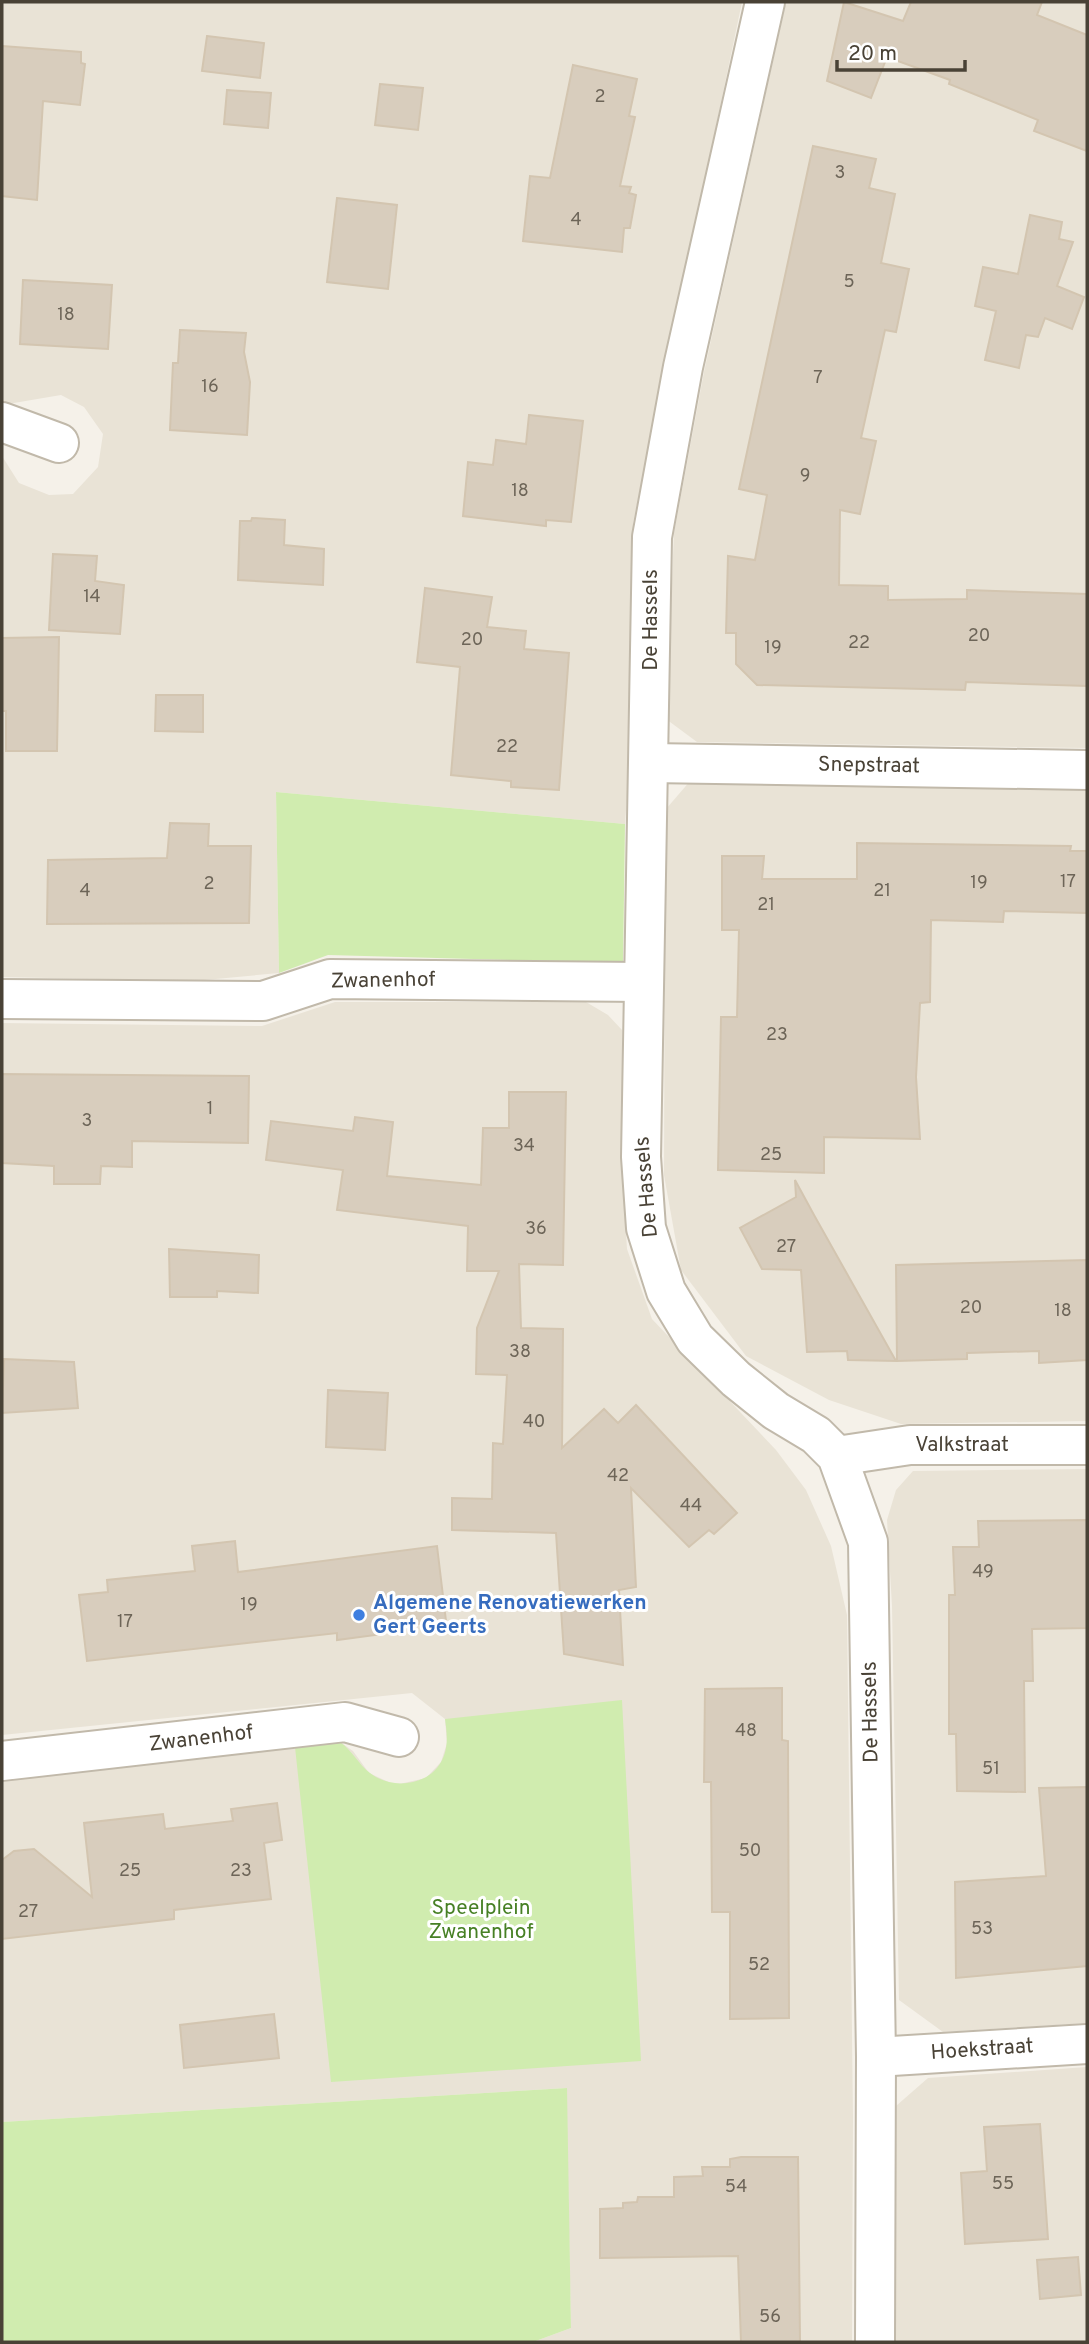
<svg xmlns="http://www.w3.org/2000/svg" width="1089" height="2344" font-family="Overpass,sans-serif">
<style>
.residential{fill:#e9e3d6}
.green{fill:#d0ecaf}
.building{fill:#d8cdbd;stroke:#d3c5b0;stroke-width:2}
.lines{fill:none;stroke-linecap:round;stroke-linejoin:round}
.street-casing{stroke:#c1b9aa;stroke-width:42}
.street{stroke:#fff;stroke-width:38}
.shop-dot{fill:#3f7fe0;stroke:#fff;stroke-width:2.5}
.labels{text-anchor:middle;dominant-baseline:central;stroke-width:6;stroke-linejoin:round;paint-order:stroke}
.number-label{font-size:18px;fill:#6d6558}
.street-label{font-size:21px;fill:#494236;stroke:#fff}
.shop-label{font-size:21px;font-weight:bold;fill:#366cbe;stroke:#fff;text-anchor:start}
.park-label{font-size:21px;fill:#478025;stroke:#fff}
</style>
<rect width="100%" height="100%" fill="#f5f1e9"/>
<g class="residential">
<polygon points="2,2 742,2 633,523 630,758 625,824 276,792 279,973 194,981 2,977 2,456 19,483 49,495 73,494 98,467 103,434 84,407 61,395 2,405"/>
<polygon points="786,2 1087,2 1087,748 697,742 666,719 674,533 704,372"/>
<polygon points="691,780 1087,788 1087,1421 901,1424 829,1400 746,1356 681,1270 664,1175 665,851 666,809"/>
<polygon points="335,1002 586,1002 608,1015 622,1030 622,1165 627,1249 652,1319 776,1450 806,1490 831,1546 847,1615 853,2117 852,2342 533,2342 571,2328 566,2088 2,2122 2,1781 340,1742 353,1751 369,1773 395,1785 426,1778 441,1762 447,1743 445,1719 412,1693 2,1735 2,1023 262,1026"/>
<polygon points="1087,1469 1087,2023 943,2032 899,2000 892,1606 887,1520 896,1490 913,1471"/>
<polygon points="1087,2067 1087,2342 896,2342 896,2106 928,2078"/>
</g>
<g class="green">
<polygon points="276,792 625,824 623,963 328,955 279,973"/>
<path d="M622,1700l19,361 -310,21 -36,-335 45,-5c13,9 18,22 30,31 21,17 58,13 71,-11 8,-14 6,-29 4,-43z"/>
<polygon points="567,2088 571,2328 533,2342 2,2342 2,2122"/>
</g>
<g class="building">
<polygon points="844,2 903,21 911,2 1042,2 1037,15 1087,35 1087,151 1034,131 1038,120 949,84 950,80 887,57 871,98 827,81"/>
<polygon points="207,36 264,43 260,78 202,71"/>
<polygon points="2,46 81,52 81,63 85,64 80,105 43,101 37,200 2,196"/>
<polygon points="573,65 637,79 629,116 635,117 620,186 631,187 629,193 636,195 630,228 624,228 622,252 523,241 530,176 550,178"/>
<polygon points="380,84 423,88 418,130 375,125"/>
<polygon points="227,90 271,93 268,128 224,124"/>
<polygon points="813,146 876,159 869,188 895,194 881,263 909,269 896,332 885,330 861,438 876,441 860,514 840,510 839,585 888,586 888,600 967,599 967,590 1087,594 1087,686 966,682 965,690 757,685 736,664 736,633 726,633 728,556 755,560 767,495 739,489"/>
<polygon points="337,198 397,205 388,289 327,282"/>
<polygon points="1030,215 1062,222 1059,239 1073,242 1057,286 1084,297 1072,329 1045,318 1038,337 1026,335 1019,368 985,360 996,311 975,306 983,267 1018,274"/>
<polygon points="23,280 112,285 108,349 20,344"/>
<polygon points="180,330 246,333 244,352 250,382 247,435 170,430 173,363 178,363"/>
<polygon points="529,415 583,421 571,522 546,520 546,526 463,516 468,462 493,465 496,440 526,444"/>
<polygon points="252,518 285,520 284,545 324,549 323,585 238,580 240,521 251,521"/>
<polygon points="53,554 97,556 95,581 124,585 120,634 49,630"/>
<polygon points="425,588 492,597 487,627 526,631 524,649 569,653 559,790 511,787 511,781 451,775 460,667 417,662"/>
<polygon points="59,637 57,751 6,751 6,711 2,711 2,638"/>
<polygon points="156,695 203,695 203,732 155,731"/>
<polygon points="170,823 209,824 208,846 251,846 249,923 47,924 48,860 167,858"/>
<polygon points="857,843 1071,846 1070,851 1087,851 1087,913 1004,911 1003,922 931,920 930,1002 920,1003 916,1077 920,1139 824,1137 824,1173 718,1170 721,1017 737,1017 739,930 722,930 722,856 764,856 762,879 857,879"/>
<polygon points="2,1074 249,1076 248,1143 132,1141 132,1167 101,1166 100,1184 54,1184 54,1166 2,1163"/>
<polygon points="509,1092 566,1092 563,1265 519,1264 521,1328 563,1329 562,1448 604,1409 618,1423 636,1405 737,1513 714,1534 709,1530 689,1547 631,1488 636,1587 619,1590 623,1665 564,1654 556,1533 452,1530 452,1498 492,1499 493,1443 503,1444 507,1375 476,1374 477,1328 499,1271 467,1271 468,1226 337,1210 343,1170 266,1160 271,1121 353,1131 355,1117 393,1122 387,1176 481,1185 483,1128 509,1128"/>
<polygon points="795,1180 814,1215 896,1361 848,1360 847,1351 807,1352 801,1270 762,1269 740,1228 796,1197"/>
<polygon points="169,1249 259,1255 258,1293 217,1291 217,1297 170,1297"/>
<polygon points="1087,1260 1087,1360 1039,1363 1039,1351 967,1353 967,1359 897,1361 896,1265"/>
<polygon points="4,1359 74,1362 78,1408 2,1413"/>
<polygon points="328,1390 388,1393 385,1450 326,1447"/>
<polygon points="1087,1520 1087,1628 1032,1629 1033,1681 1024,1681 1025,1792 957,1791 956,1734 949,1734 949,1595 955,1595 953,1547 979,1547 978,1521"/>
<polygon points="235,1541 238,1572 437,1546 446,1621 382,1628 383,1634 337,1640 337,1633 87,1661 79,1595 108,1592 107,1580 195,1571 192,1546"/>
<polygon points="782,1688 782,1740 788,1741 789,2018 730,2019 730,1912 712,1912 711,1782 704,1782 705,1689"/>
<polygon points="1087,1787 1087,1966 956,1978 955,1882 1046,1876 1039,1788"/>
<polygon points="277,1803 282,1840 264,1843 271,1899 174,1910 174,1919 2,1939 2,1860 14,1851 34,1849 92,1897 84,1823 163,1814 165,1829 233,1821 231,1809"/>
<polygon points="274,2014 279,2058 184,2068 180,2025"/>
<polygon points="1040,2124 1048,2239 965,2244 961,2173 987,2171 984,2127"/>
<polygon points="741,2157 798,2157 800,2342 741,2342 738,2256 600,2258 600,2209 623,2208 623,2203 637,2202 638,2197 674,2197 674,2177 703,2176 702,2167 730,2167 730,2159"/>
<polygon points="1078,2257 1081,2295 1040,2299 1037,2260"/>
</g>
<g class="lines">
<defs>
<g id="street">
<polyline points="765,2 683,367 652,537 641,1157 646,1228 666,1291 695,1339 736,1379 776,1411 816,1435 837,1456 868,1542 876,2057 875,2342"/>
<polyline points="2,422 59,443"/>
<polyline points="650,763 1087,770"/>
<polyline points="2,999 263,1001 330,979 642,982"/>
<polyline points="837,1456 910,1445 1087,1445"/>
<polyline points="2,1761 345,1722 399,1737"/>
<polyline points="876,2057 1087,2044"/>
</g>
</defs>
<use href="#street" class="street-casing"/>
<use href="#street" class="street"/>
</g>
<circle class="shop-dot" cx="359" cy="1615" r="7"/>
<g class="labels">
<g class="number-label">
<text x="600" y="97">2</text>
<text x="840" y="173">3</text>
<text x="576" y="220">4</text>
<text x="849" y="282">5</text>
<text x="66" y="315">18</text>
<text x="818" y="378">7</text>
<text x="210" y="387">16</text>
<text x="805" y="476">9</text>
<text x="520" y="491">18</text>
<text x="92" y="597">14</text>
<text x="979" y="636">20</text>
<text x="472" y="640">20</text>
<text x="859" y="643">22</text>
<text x="773" y="648">19</text>
<text x="507" y="747">22</text>
<text x="1068" y="882">17</text>
<text x="979" y="883">19</text>
<text x="209" y="884">2</text>
<text x="85" y="891">4</text>
<text x="882" y="891">21</text>
<text x="766" y="905">21</text>
<text x="777" y="1035">23</text>
<text x="210" y="1109">1</text>
<text x="87" y="1121">3</text>
<text x="524" y="1146">34</text>
<text x="771" y="1155">25</text>
<text x="536" y="1229">36</text>
<text x="786" y="1247">27</text>
<text x="971" y="1308">20</text>
<text x="1063" y="1311">18</text>
<text x="520" y="1352">38</text>
<text x="534" y="1422">40</text>
<text x="618" y="1476">42</text>
<text x="691" y="1506">44</text>
<text x="983" y="1572">49</text>
<text x="249" y="1605">19</text>
<text x="125" y="1622">17</text>
<text x="746" y="1731">48</text>
<text x="991" y="1769">51</text>
<text x="750" y="1851">50</text>
<text x="130" y="1871">25</text>
<text x="241" y="1871">23</text>
<text x="28" y="1912">27</text>
<text x="982" y="1929">53</text>
<text x="759" y="1965">52</text>
<text x="1003" y="2184">55</text>
<text x="736" y="2187">54</text>
<text x="770" y="2317">56</text>
</g>
<g class="street-label">
<text transform="translate(651 620) rotate(-90)">De Hassels</text>
<text transform="translate(869 766) rotate(1)">Snepstraat</text>
<text transform="translate(383 981) rotate(-1)">Zwanenhof</text>
<text transform="translate(647 1187) rotate(-95)">De Hassels</text>
<text x="962" y="1445">Valkstraat</text>
<text transform="translate(871 1712) rotate(-91)">De Hassels</text>
<text transform="translate(201 1739) rotate(-7)">Zwanenhof</text>
<text transform="translate(982 2050) rotate(-4)">Hoekstraat</text>
</g>
<g class="shop-label">
<text x="373" y="1603">Algemene Renovatiewerken<tspan x="373" dy="24">Gert Geerts</tspan></text>
</g>
<g class="park-label">
<text x="481" y="1908">Speelplein<tspan x="481" dy="24">Zwanenhof</tspan></text>
</g>
</g>
<rect width="1089" height="2344" fill="none" stroke="#494236" stroke-width="7"/>
<path d="M837 60v10h128v-10" fill="none" stroke="#494236" stroke-width="3.5"/>
<text x="848" y="60" font-size="21" fill="#494236" stroke="#ffffff" stroke-width="5" paint-order="stroke">20 m</text>
</svg>
